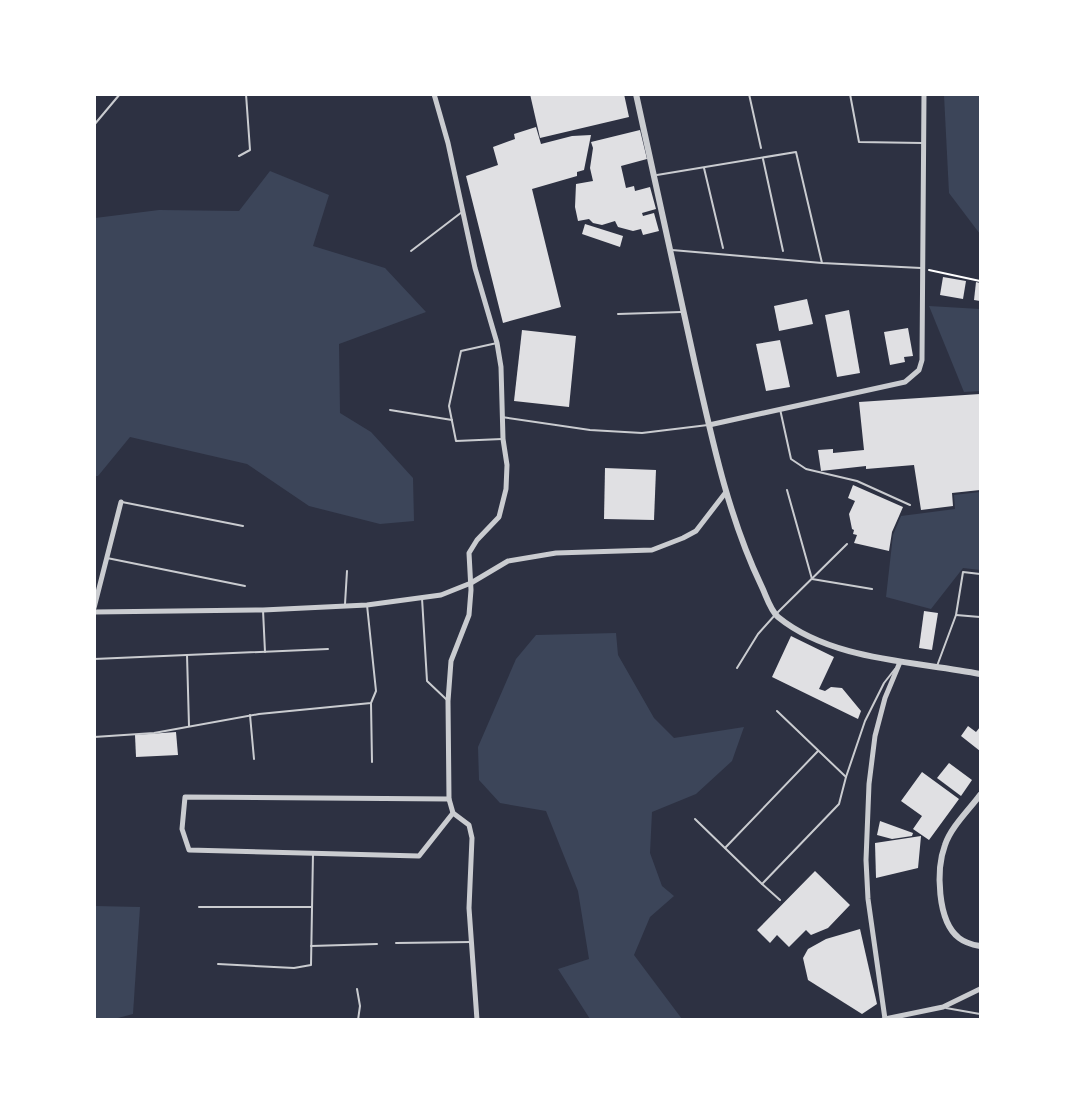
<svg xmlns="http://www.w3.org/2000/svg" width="1075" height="1114" font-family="'Public Sans',sans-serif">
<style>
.green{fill:#3c4559}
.building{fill:#e0e0e3}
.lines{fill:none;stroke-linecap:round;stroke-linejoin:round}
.path{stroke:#fff;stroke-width:2}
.service{stroke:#caccd0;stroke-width:2}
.minor{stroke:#caccd0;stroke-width:5}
.tertiary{stroke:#caccd0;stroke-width:6}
</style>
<rect width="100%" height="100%" fill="#2d3142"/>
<g class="green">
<polygon points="944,95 980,95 980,234 949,193"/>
<polygon points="270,171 329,195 313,246 385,268 426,312 339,344 340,413 371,432 413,478 414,521 380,524 309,506 247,464 130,437 98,476 95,476 95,218 159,210 239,211"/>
<polygon points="929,306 980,309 980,391 964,392"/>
<polygon points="980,492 980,570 963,568 931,609 886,597 893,535 901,516 955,509 954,495"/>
<polygon points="616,633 618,655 654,718 674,738 744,727 732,761 696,794 652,812 650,853 662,886 674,896 650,917 634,955 682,1019 590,1019 558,969 589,959 578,891 546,811 500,803 479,780 478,747 516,659 536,635"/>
<polygon points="95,906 140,907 133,1014 114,1019 95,1019"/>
</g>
<g class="building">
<polygon points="530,94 624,94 629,117 540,138"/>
<polygon points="536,127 541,144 572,136 591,135 584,170 577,172 577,176 532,189 561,307 503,323 466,176 498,165 493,147 515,139 514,134"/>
<polygon points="640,130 647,159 621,166 626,188 634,186 635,191 650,187 656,209 642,213 643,216 654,213 659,231 643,235 641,229 633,231 618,227 615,221 602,225 593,223 589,219 578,221 575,207 576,184 593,181 590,168 593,148 591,142"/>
<polygon points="585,224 623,236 620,247 582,234"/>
<polygon points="943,277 966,281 963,299 940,295"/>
<polygon points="976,282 980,283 980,301 974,300"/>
<polygon points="807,299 813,324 779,331 774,306"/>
<polygon points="849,310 860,373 837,377 825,315"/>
<polygon points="908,328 913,356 904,357 905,362 890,365 884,332"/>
<polygon points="522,330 576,336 569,407 514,401"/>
<polygon points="780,340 790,387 766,391 756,344"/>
<polygon points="980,394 980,490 952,493 953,506 921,510 914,465 866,469 866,466 821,471 818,450 833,449 833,453 864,450 859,402"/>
<polygon points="605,468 656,470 654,520 604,519"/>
<polygon points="853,485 903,507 892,532 889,551 854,543 857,535 853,534 854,530 852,529 849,514 855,501 848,498"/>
<polygon points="924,611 938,613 932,650 919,648"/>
<polygon points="791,636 834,657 819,689 825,691 831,687 842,688 861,711 858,719 772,677"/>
<polygon points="968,726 976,732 980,727 980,751 961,736"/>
<polygon points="176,732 178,755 136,757 135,735"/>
<polygon points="949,763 972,780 961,796 937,778"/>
<polygon points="922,772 959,799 929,840 913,829 922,816 901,801"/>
<polygon points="880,821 913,833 912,836 892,839 877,835"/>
<polygon points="921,836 918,868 876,878 875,843"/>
<polygon points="815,871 850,905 828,928 811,935 806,930 789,947 777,935 770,943 757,930"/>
<polygon points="860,929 877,1004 862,1014 808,980 803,958 808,949 826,939"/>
</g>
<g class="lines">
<polyline class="path" points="929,270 980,281"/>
<g class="service">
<polyline points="749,94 761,148"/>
<polyline points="850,94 859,142 922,143"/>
<polyline points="94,125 120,94"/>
<polyline points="239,156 250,150 246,94"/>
<polyline points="763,159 783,251"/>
<polyline points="704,168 723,248"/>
<polyline points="657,175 796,152 822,263"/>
<polyline points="672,250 822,263 921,268"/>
<polyline points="411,251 462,212"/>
<polyline points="618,314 681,312"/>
<polyline points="497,343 461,351 449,406 456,441 502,439"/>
<polyline points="780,409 791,459 806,469 857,481 910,505"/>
<polyline points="390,410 452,420"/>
<polyline points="502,417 590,430 642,433 708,425"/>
<polyline points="787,490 812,579 872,589"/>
<polyline points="122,502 243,526"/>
<polyline points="107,558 245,586"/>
<polyline points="422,598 427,681 447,700"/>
<polyline points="345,604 347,571"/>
<polyline points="263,610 265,652"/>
<polyline points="956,615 980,617"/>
<polyline points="187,655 189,726"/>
<polyline points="94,659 328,649"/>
<polyline points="937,666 956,615 963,572 980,574"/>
<polyline points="737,668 758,634 775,615 847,544"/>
<polyline points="371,703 372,762"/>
<polyline points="777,711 846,777"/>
<polyline points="250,715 254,759"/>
<polyline points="94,737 154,733 259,714 371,703 376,691 367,605"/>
<polyline points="695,819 762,884"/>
<polyline points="725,848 818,751"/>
<polyline points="780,900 762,884 839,804 846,777 865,721 884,683 895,669"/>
<polyline points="199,907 312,907"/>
<polyline points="396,943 471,942"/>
<polyline points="311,946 377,944"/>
<polyline points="218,964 294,968 311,965 313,853"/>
<polyline points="357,989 360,1006 358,1020"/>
<polyline points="946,1008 980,1014"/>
</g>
<g class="minor">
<polyline points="434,94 448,143 475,268 497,343 501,367 503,439 507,465 506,489 499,517 477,540 469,553 471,590 469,615 451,661 448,701 449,799 453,813 469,825 472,838 469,908 477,1020"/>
<polyline points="709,425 905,382 919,370 922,360 924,94"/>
<polyline points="94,608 121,502"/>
<polyline points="94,612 263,610 367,605 441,595 471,583 508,561 556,553 652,550 683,538 696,531 726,492"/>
<polyline points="449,799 185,797 182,829 189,850 419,856 453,813"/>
<polyline points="885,1019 943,1007 980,989"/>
<polyline points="883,1020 885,1019 868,899 866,860 869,784 875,736 885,698 900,662"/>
</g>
<g class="tertiary">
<path d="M636,94c20,90 39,180 59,270 17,75 33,152 66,221 5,10 9,25 17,32 54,44 137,44 202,57"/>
<path d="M980,795c-11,15 -29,32 -35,50 -9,24 -8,76 14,93 5,4 15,7 21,8"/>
</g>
</g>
<rect width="1075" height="1114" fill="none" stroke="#ffffff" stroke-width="192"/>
</svg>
